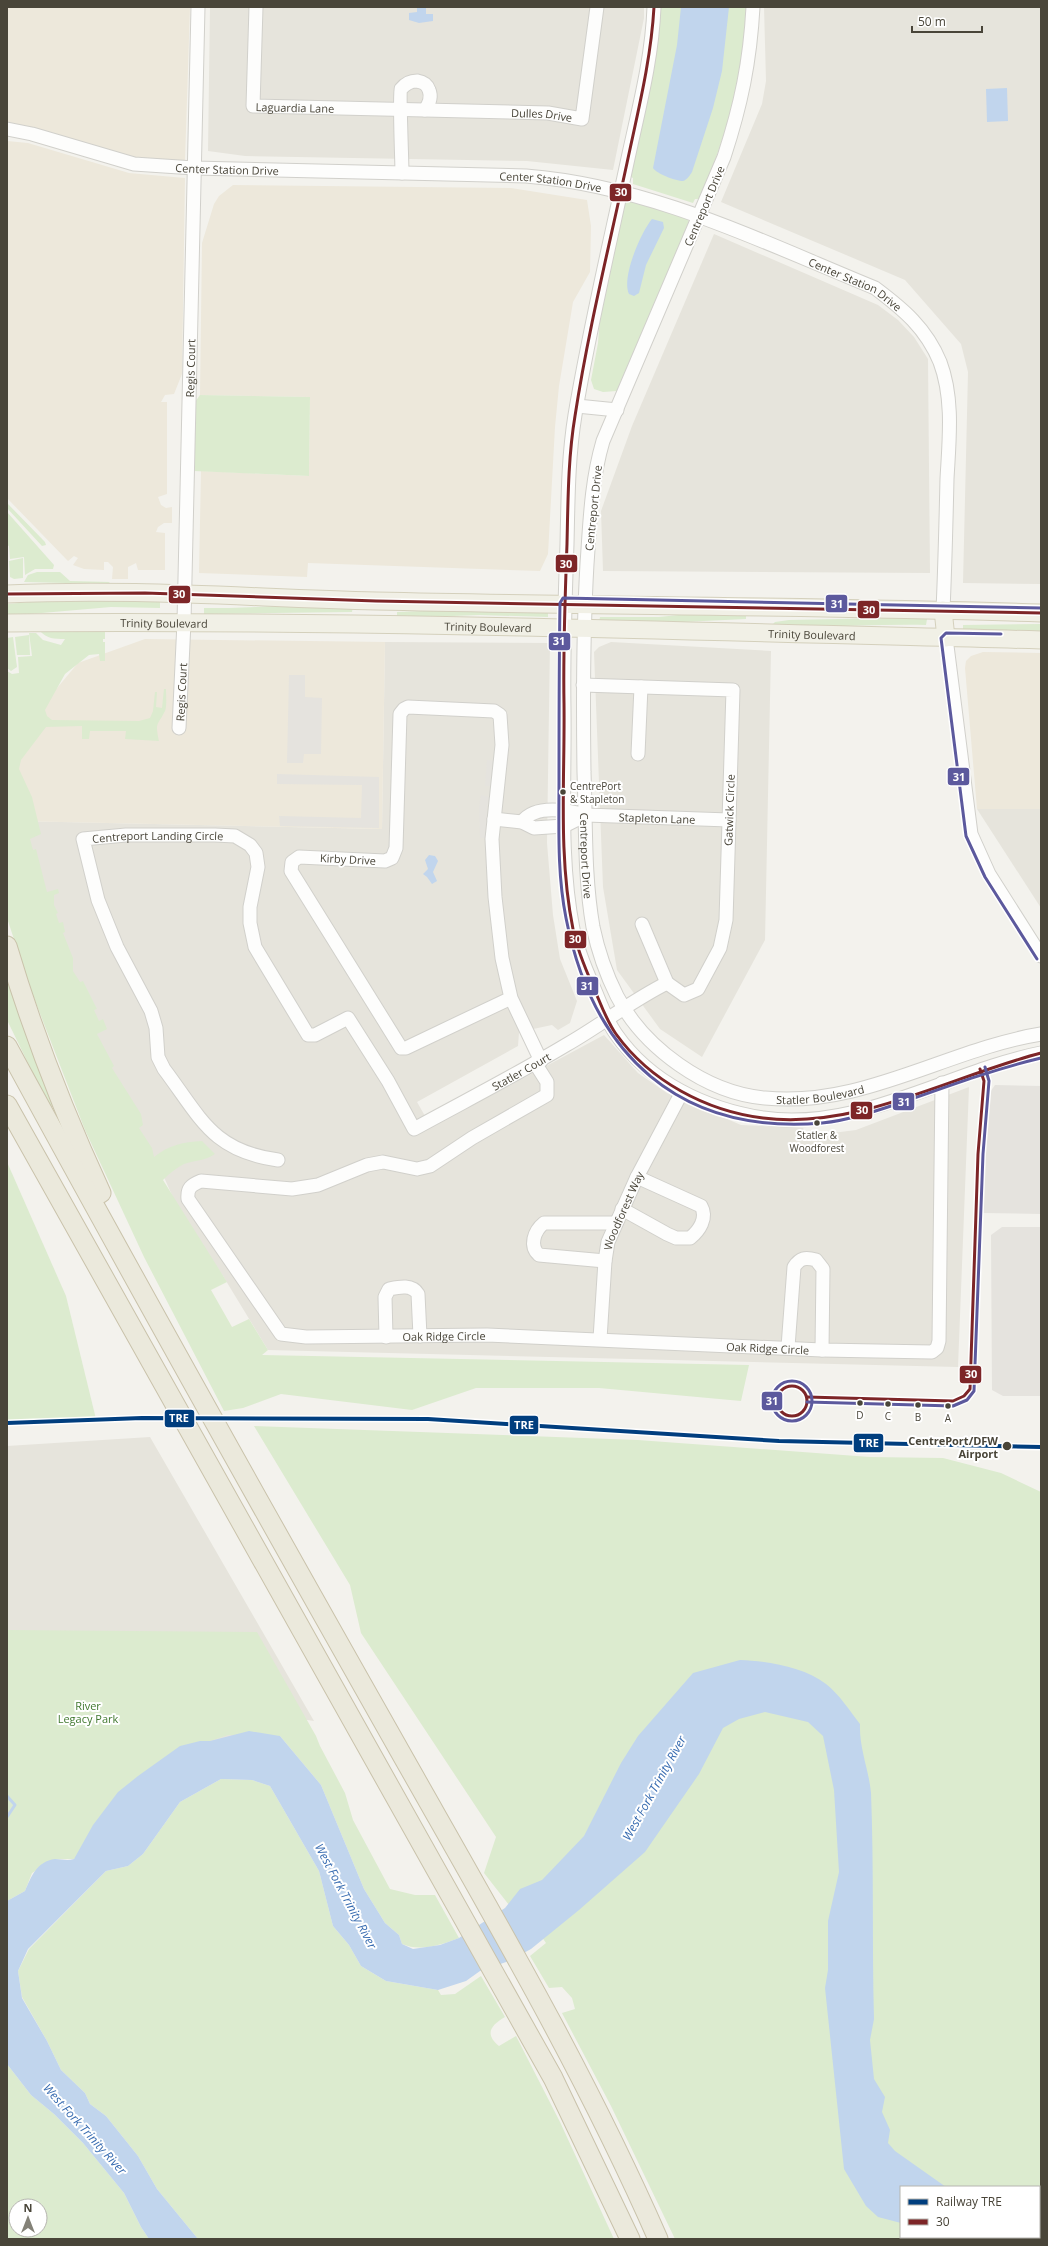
<svg xmlns="http://www.w3.org/2000/svg" width="1048" height="2246" font-family="'Open Sans',sans-serif">
<style>
.residential{fill:#e6e4dc}
.commercial{fill:#ede8db}
.green{fill:#dcebcf;fill-rule:evenodd}
.parking{fill:#e5e3de}
.water{fill:#c1d5ed}
.lines{fill:none;stroke-linecap:round;stroke-linejoin:round}
.stream{stroke:#c1d5ed;stroke-width:3}
.minor-casing{stroke:#d1d0cb;stroke-width:15}
.major-casing{stroke:#d4d0bc;stroke-width:19}
.highway-casing{stroke:#c9c2aa;stroke-width:21}
.minor{stroke:#fdfdfc;stroke-width:13}
.major{stroke:#f1f0e6;stroke-width:17}
.highway{stroke:#ebe9dc;stroke-width:19}
.bus-1-casing{stroke:#fff;stroke-width:6}
.bus-2-casing{stroke:#fff;stroke-width:6}
.bus-1{stroke:#7d2527;stroke-width:3}
.bus-2{stroke:#5c599d;stroke-width:3}
.rail-1-casing{stroke:#fff;stroke-width:7}
.rail-1{stroke:#003e7e;stroke-width:4}
.bus-dot{fill:#494539;stroke:#fff;stroke-width:1.5}
.labels{text-anchor:middle;dominant-baseline:central;stroke-width:4;stroke-linejoin:round;paint-order:stroke}
.bus-label{font-size:10px;fill:#494539;stroke:#fff}
.street-label{font-size:11px;fill:#494539;stroke:#fff}
.stop-label{font-size:11px;font-weight:bold;fill:#494539;stroke:#fff;text-anchor:end}
.park-label{font-size:11px;fill:#40782f;stroke:#fff}
.water-label{font-size:12px;font-style:italic;fill:#376bb0;stroke:#fff}
.line-badge{stroke:#fff;stroke-width:1.5}
.badge-label{font-size:11px;text-anchor:middle;font-weight:bold;fill:#fff}
</style>
<rect width="100%" height="100%" fill="#f3f2ed"/>
<g class="residential">
<polygon points="210,7 644,7 644,18 613,170 527,161 245,156 208,151"/>
<polygon points="764,7 1041,7 1041,584 963,583 968,372 961,344 905,280 721,202 762,104 766,81"/>
<polygon points="714,234 878,305 898,320 914,337 928,359 930,573 603,571 601,511 632,426"/>
<polygon points="385,642 550,643 547,843 553,915 560,959 577,1001 570,1023 558,1030 552,1025 519,1032 518,1046 417,1102 429,1123 492,1095 604,1035 638,1073 667,1093 741,1125 803,1128 809,1136 856,1130 969,1087 958,1367 268,1350 223,1276 180,1213 159,1166 136,1138 16,821 382,829"/>
<polygon points="611,642 771,651 765,940 702,1057 660,1029 617,970 603,887 594,652 599,647"/>
<polygon points="977,809 1041,809 1041,908"/>
<polygon points="150,1437 314,1721 281,1716 7,1875 7,1446"/>
</g>
<g class="commercial">
<polygon points="7,7 190,7 185,161 143,159 112,152 18,124 7,124"/>
<polygon points="7,141 28,143 129,173 185,178 182,374 174,394 165,395 161,402 167,402 167,494 158,497 161,505 166,508 172,507 172,523 164,523 158,527 156,532 165,533 165,570 138,570 136,563 128,567 128,579 112,579 113,567 108,562 104,562 104,570 84,569 73,565 78,558 74,556 68,561 7,498"/>
<polygon points="233,185 511,188 587,200 591,226 590,272 573,302 559,386 555,427 548,554 540,571 308,563 307,577 199,573 201,471 309,476 310,397 200,395 202,243 214,204 219,196"/>
<polygon points="145,639 385,642 382,829 16,821 7,770 42,706 78,663"/>
<polygon points="983,652 1041,653 1041,809 977,809 965,668 966,661 971,656"/>
</g>
<g class="green">
<path d="M659,7h87c-4,74 -18,124 -46,192h-5l-2,4 -60,-19v-6l-4,-2z"/>
<polygon points="628,201 684,217 689,221 623,382 617,391 603,392 594,389 591,380 598,343 600,316 623,204"/>
<polygon points="200,395 310,397 309,476 194,471 195,402"/>
<polygon points="7,503 45,542 46,545 42,546 7,508"/>
<polygon points="7,512 54,565 53,569 35,569 25,575 24,557 10,559 9,546 7,545"/>
<polygon points="23,558 23,578 14,579 10,577 9,561"/>
<polygon points="37,572 60,572 70,581 110,582 107,584 24,582 28,575"/>
<polygon points="53,600 160,601 160,608 111,607 7,616 7,604"/>
<polygon points="279,606 353,606 352,612 204,614 204,608 229,608"/>
<polygon points="478,609 548,610 548,617 480,615 397,618 397,612"/>
<polygon points="698,613 741,615 746,616 746,619 640,624 599,622 600,617 659,617"/>
<path d="M887,618l40,1 -1,6c-51,-1 -100,3 -151,1l-2,-2 2,-2 14,-2z"/>
<polygon points="1041,624 1041,634 963,630 963,625"/>
<path d="M102,628l3,4v7h-2v3h2v19h-5l-1,-7 -10,1 -24,19 -20,36 2,6 5,4 87,1 11,-3 3,-7 2,-19h2l-1,15 6,1 2,-19h2c0,6 1,17 -1,22 -8,16 -10,10 -6,30l-34,-2 1,-8h-36l-1,8h-7v-13l-36,1 -25,33 -2,9 13,28 9,37 -11,5 3,11 3,-1 11,43 11,-3 1,4 -5,2v10l4,8 -2,1 3,9 4,-1 2,10 -2,1 10,25v13l7,11 3,-1 14,28 -3,1 5,11 4,-2 4,10 -10,5 17,32 -2,2 29,46 2,11 -4,3 13,20 2,9c15,-12 29,-15 48,-16l13,13c-10,7 -20,6 -31,10 -8,4 -14,9 -21,16l64,102 -16,8 21,37 17,-8 19,31 -6,5 487,10 -8,36 -142,-13h-123l-64,22 -131,-16 -38,14 -19,3 -80,-154 -59,-127 -56,-145 -21,-64 -1,-250 5,3 7,-1 -1,-16 14,-1 -3,-23h7l7,7 18,5 4,-6c-11,0 -18,0 -26,-9z"/>
<polygon points="29,635 30,655 17,655 15,637"/>
<polygon points="13,637 17,667 11,671 7,668 7,638"/>
<polygon points="7,970 54,1099 54,1108 48,1104 7,1020"/>
<polygon points="7,1162 66,1296 96,1419 7,1423"/>
<path d="M254,1426l384,14 232,17 73,1 58,15 40,19v747h-366l-64,-133 -49,-93 13,-4 -3,-11 -10,-11 -13,1 -19,-32 16,-13 -7,-10 -15,-9 -40,-51 12,-36 -135,-204 -11,-48zM901,2187h138v50h-138z"/>
<path d="M7,1630l250,2 59,104 4,10 25,47 8,27 37,69 25,6h20l24,43c-18,7 -39,14 -57,6l-3,-9 -14,-12 -21,-34 -43,-104 -41,-49 -52,-1 -18,6h-10l-126,118h-18l-24,14 -7,18 -18,10z"/>
<path d="M221,1779l31,1 18,6 49,85 14,55 16,19 12,21 25,15 52,9 3,5 14,-1 26,-18 24,41c-14,8 -21,17 -6,29l17,-10 44,86 54,117h-416l-41,-50 -19,-33 -32,-40 -16,-12 -5,-11 -24,-23 -14,-29 -25,-44 -4,-26 11,-22 77,-78 22,-5 15,-12 37,-52z"/>
<path d="M7,2064l24,31 23,19 29,29 41,50 17,34 8,12h-142zM16,2206h24v24h-24z"/>
</g>
<g class="parking">
<polygon points="289,675 305,675 305,697 322,698 321,754 304,754 303,763 287,763"/>
<polygon points="487,760 495,761 492,786 485,786"/>
<polygon points="277,774 379,777 379,828 280,826 279,816 361,818 362,785 277,784"/>
<polygon points="481,795 489,797 487,809 488,838 480,838 479,807"/>
<polygon points="995,1085 1041,1086 1041,1214 982,1213 983,1148 988,1095"/>
<polygon points="1002,1227 1041,1227 1041,1396 1003,1396 992,1390 991,1235"/>
</g>
<g class="water">
<polygon points="417,7 426,7 426,14 433,14 433,21 419,23 409,20 409,13 417,12"/>
<path d="M681,7h48l-7,64 -9,37 -21,64c-2,3 -5,8 -9,9 -7,0 -26,-7 -30,-13l24,-123z"/>
<polygon points="1007,88 1008,121 987,122 986,89"/>
<path d="M652,219l11,3 1,6 -18,37 -7,28 -5,3 -5,-2c-8,-16 12,-62 23,-75z"/>
<polygon points="429,855 435,856 438,861 433,872 437,881 432,884 427,877 423,874 428,869 425,860"/>
<path d="M740,1660c28,1 64,7 86,24 13,10 24,27 34,40 -1,24 9,46 11,69 3,76 1,151 3,226l-4,21 4,39 11,18 -3,15 8,18 -2,13 7,8 51,36h-45v36l-23,-6 -12,-11 -22,-37 -19,-181 3,-18v-49l11,-49 -5,-82 -11,-54 -15,-14 -43,-10 -26,7 -16,9 -24,46 -54,78 -66,58 -48,39 -22,12 -29,10 -14,10 -28,9 -52,-9 -25,-15 -12,-21 -16,-19 -14,-55 -49,-85 -18,-6 -31,-1 -41,23 -37,52 -15,12 -22,5 -78,78 -10,22 4,27 25,43 14,29 24,23 5,11 16,12 32,40 19,33 41,50h-49l-8,-12 -17,-34 -41,-50 -29,-29 -23,-19 -24,-31v-163l18,-10c6,-14 12,-30 30,-32 7,0 12,2 19,0l19,-34 25,-33 20,-16 42,-30 20,-5h10l39,-10 31,5 41,49 43,104 21,34 14,12 3,9 11,5 27,-4 19,-7 46,-30 15,-19 22,-9 42,-44 37,-73 17,-27 55,-63z"/>
<polygon points="1039,2215 1041,2216 1041,2239 968,2239 960,2237 1039,2237"/>
</g>
<g class="lines">
<polyline class="stream" points="7,1796 15,1805 7,1817"/>
<defs>
<g id="minor">
<path id="s1" d="M256,7l-3,99 295,7 34,6 15,-112"/>
<path d="M654,7c-2,54 -16,104 -27,156 -18,84 -38,168 -52,252 -7,43 -7,86 -8,129 -2,55 -4,111 -3,166 1,73 -5,148 9,219 4,20 12,39 20,57 7,16 13,34 23,48 34,49 90,75 147,84 96,14 187,-47 278,-65"/>
<path id="s2" d="M753,7c-3,55 -12,98 -29,150l-121,284c-12,41 -13,81 -16,123 -4,69 -4,139 -3,208 2,52 0,104 9,155 5,24 13,47 24,69 27,52 89,97 148,102 97,10 183,-49 276,-64"/>
<path id="s3" d="M7,129l25,5 102,30 60,4 332,8c125,10 234,65 349,112 28,21 51,40 65,74 14,37 9,79 7,117 -1,44 -2,87 -4,131"/>
<path d="M402,173c0,-12 -3,-80 -1,-84 4,-5 10,-8 16,-8 6,1 10,3 12,9 3,7 0,14 -4,20"/>
<polyline points="577,406 617,410"/>
<polyline points="946,638 971,834 989,874 1041,956"/>
<polyline points="583,685 733,690 726,920 720,948 698,989 684,995 667,983"/>
<path id="s4" d="M179,728l5,-106 14,-615"/>
<polyline points="638,754 641,687"/>
<polyline points="494,819 522,822 534,828 564,826 586,815"/>
<path id="s5" d="M522,822c13,-18 45,-12 64,-7l143,5"/>
<polyline points="642,924 667,983"/>
<polyline points="511,998 502,958 495,897 492,839 502,745 500,715 494,711 408,707 404,709 400,714 396,848 392,858 385,861 299,857 292,862 291,871 401,1048 406,1048 511,998 541,1061"/>
<path id="s6" d="M535,1063l12,19v13l-75,43 -42,28 -13,3 -34,-7 -16,3 -49,20 -26,4 -91,-8c-10,4 -14,7 -13,18l93,135 25,3 181,-2 335,15 110,2 5,-4 2,-7 3,-258"/>
<path id="s7" d="M278,1160c-66,-9 -77,-42 -114,-91l-6,-12 -2,-29 -5,-17 -34,-64 -19,-47 -15,-61 43,-4h89l20,1 15,9 6,8 2,14 -8,40v16l5,24 53,88h7l33,-17 40,63 26,48c51,-28 102,-54 152,-84 35,-20 65,-44 101,-62"/>
<path d="M622,1209l45,25 9,4h14c9,-7 18,-20 11,-32l-64,-29"/>
<path d="M605,1261l-66,-6c-10,-9 -5,-24 5,-32h72"/>
<path d="M386,1337l-1,-40 4,-8c10,-2 23,-5 29,5l2,42"/>
<path id="s8" d="M600,1339l5,-78 3,-19 29,-65 45,-85"/>
<path d="M788,1347l6,-80c6,-9 11,-10 22,-7l7,9 -1,81"/>
</g>
<g id="major">
<path d="M7,594c123,-6 246,4 369,7 222,5 443,5 665,12"/>
<polyline points="943,610 946,638"/>
<path id="s9" d="M7,623c345,-3 689,8 1034,17"/>
</g>
<g id="highway">
<path d="M7,946c25,84 57,167 94,247"/>
<path d="M7,1046c125,230 253,458 382,686 94,167 192,331 269,507"/>
<polyline points="7,1105 553,2078 630,2239"/>
</g>
</defs>
<use href="#minor" class="minor-casing"/>
<use href="#major" class="major-casing"/>
<use href="#highway" class="highway-casing"/>
<use href="#minor" class="minor"/>
<use href="#major" class="major"/>
<use href="#highway" class="highway"/>
<defs>
<g id="bus-1">
<path d="M654,7c-3,53 -16,104 -27,156 -18,84 -39,168 -52,253 -7,42 -7,85 -8,128 -2,53 -4,106 -3,159 1,75 -6,152 9,226 4,20 12,39 20,57 7,16 13,34 23,48 34,47 90,77 147,84 95,12 188,-42 278,-65"/>
<polyline points="7,594 145,593 376,601 1041,613"/>
<circle cx="792" cy="1401" r="15"/>
<polyline points="807,1397 953,1401 964,1396 970,1389 978,1154 984,1081 980,1069"/>
</g>
<g id="bus-2">
<path d="M1041,608l-478,-10 -3,5c-1,59 -1,119 -1,178 0,46 -2,92 7,137 27,137 113,217 256,205 29,-3 57,-13 84,-22 45,-16 89,-32 135,-43"/>
<polyline points="1001,634 946,633 941,638 966,836 985,877 1037,959"/>
<circle cx="792" cy="1401" r="20"/>
<polyline points="807,1402 953,1406 967,1400 974,1391 983,1154 989,1081 985,1067"/>
</g>
</defs>
<use href="#bus-1" class="bus-1-casing"/>
<use href="#bus-2" class="bus-2-casing"/>
<use href="#bus-1" class="bus-1"/>
<use href="#bus-2" class="bus-2"/>
<defs>
<polyline id="rail-1" points="7,1423 142,1418 428,1419 779,1441 1041,1447"/>
</defs>
<use href="#rail-1" class="rail-1-casing"/>
<use href="#rail-1" class="rail-1"/>
</g>
<g class="bus-dot">
<circle cx="563" cy="792" r="3.5"/>
<circle cx="817" cy="1123" r="3.5"/>
<circle cx="860" cy="1403" r="3.5"/>
<circle cx="888" cy="1404" r="3.5"/>
<circle cx="918" cy="1405" r="3.5"/>
<circle cx="948" cy="1406" r="3.5"/>
<circle cx="1007" cy="1446" r="5"/>
</g>
<g class="labels">
<g class="bus-label">
<text x="570" y="786" text-anchor="start">CentrePort<tspan x="570" dy="13">&amp; Stapleton</tspan></text>
<text x="817" y="1135">Statler &amp;<tspan x="817" dy="13">Woodforest</tspan></text>
<text x="860" y="1415">D</text>
<text x="888" y="1416">C</text>
<text x="918" y="1417">B</text>
<text x="948" y="1418">A</text>
</g>
<g class="street-label">
<text stroke="none"><textPath href="#s1" startOffset="141">Laguardia Lane</textPath></text>
<text stroke="none"><textPath href="#s1" startOffset="388">Dulles Drive</textPath></text>
<text stroke="none"><textPath href="#s3" startOffset="225">Center Station Drive</textPath></text>
<text stroke="none"><textPath href="#s3" startOffset="549">Center Station Drive</textPath></text>
<text transform="translate(704 206) rotate(-67)">Centreport Drive</text>
<text stroke="none"><textPath href="#s3" startOffset="873">Center Station Drive</textPath></text>
<text stroke="none"><textPath href="#s4" startOffset="360">Regis Court</textPath></text>
<text transform="translate(593 508) rotate(-84)">Centreport Drive</text>
<text stroke="none"><textPath href="#s9" startOffset="157">Trinity Boulevard</textPath></text>
<text stroke="none"><textPath href="#s9" startOffset="481">Trinity Boulevard</textPath></text>
<text stroke="none"><textPath href="#s9" startOffset="805">Trinity Boulevard</textPath></text>
<text stroke="none"><textPath href="#s4" startOffset="36">Regis Court</textPath></text>
<text transform="translate(729 810) rotate(-88)">Gatwick Circle</text>
<text stroke="none"><textPath href="#s5" startOffset="139">Stapleton Lane</textPath></text>
<text stroke="none"><textPath href="#s7" startOffset="473">Centreport Landing Circle</textPath></text>
<text stroke="none"><textPath href="#s2" startOffset="878">Centreport Drive</textPath></text>
<text transform="translate(348 859) rotate(3)">Kirby Drive</text>
<text stroke="none"><textPath href="#s7" startOffset="1071">Statler Court</textPath></text>
<text stroke="none"><textPath href="#s2" startOffset="1265">Statler Boulevard</textPath></text>
<text stroke="none"><textPath href="#s8" startOffset="132">Woodforest Way</textPath></text>
<text stroke="none"><textPath href="#s6" startOffset="759">Oak Ridge Circle</textPath></text>
<text stroke="none"><textPath href="#s6" startOffset="1083">Oak Ridge Circle</textPath></text>
</g>
<g class="stop-label">
<text x="998" y="1440">CentrePort/DFW<tspan x="998" dy="13">Airport</tspan></text>
</g>
<g class="park-label">
<text x="88" y="1705">River<tspan x="88" dy="13">Legacy Park</tspan></text>
</g>
<g class="water-label">
<text transform="translate(654 1788) rotate(-61)">West Fork Trinity River</text>
<text transform="translate(346 1896) rotate(62)">West Fork Trinity River</text>
<text transform="translate(85 2129) rotate(48)">West Fork Trinity River</text>
</g>
</g>
<g class="line-badge">
<rect x="609" y="183" width="23" height="19" rx="4" fill="#7d2527"/>
<rect x="555" y="554" width="23" height="19" rx="4" fill="#7d2527"/>
<rect x="168" y="585" width="23" height="19" rx="4" fill="#7d2527"/>
<rect x="825" y="594" width="23" height="19" rx="4" fill="#5c599d"/>
<rect x="857" y="600" width="23" height="19" rx="4" fill="#7d2527"/>
<rect x="548" y="632" width="23" height="19" rx="4" fill="#5c599d"/>
<rect x="947" y="767" width="23" height="19" rx="4" fill="#5c599d"/>
<rect x="564" y="930" width="23" height="19" rx="4" fill="#7d2527"/>
<rect x="576" y="976" width="23" height="20" rx="4" fill="#5c599d"/>
<rect x="892" y="1092" width="23" height="19" rx="4" fill="#5c599d"/>
<rect x="850" y="1101" width="23" height="19" rx="4" fill="#7d2527"/>
<rect x="959" y="1365" width="23" height="19" rx="4" fill="#7d2527"/>
<rect x="761" y="1391" width="22" height="20" rx="4" fill="#5c599d"/>
<rect x="164" y="1409" width="31" height="19" rx="4" fill="#003e7e"/>
<rect x="509" y="1415" width="30" height="20" rx="4" fill="#003e7e"/>
<rect x="853" y="1433" width="31" height="20" rx="4" fill="#003e7e"/>
</g>
<g class="badge-label">
<text x="621" y="196">30</text>
<text x="566" y="568">30</text>
<text x="179" y="598">30</text>
<text x="837" y="608">31</text>
<text x="869" y="614">30</text>
<text x="559" y="645">31</text>
<text x="959" y="781">31</text>
<text x="575" y="943">30</text>
<text x="587" y="990">31</text>
<text x="904" y="1106">31</text>
<text x="862" y="1114">30</text>
<text x="971" y="1378">30</text>
<text x="772" y="1405">31</text>
<text x="179" y="1422">TRE</text>
<text x="524" y="1429">TRE</text>
<text x="869" y="1447">TRE</text>
</g>
<rect width="1048" height="2246" fill="none" stroke="#494539" stroke-width="16"/>
<rect x="900" y="2186" width="140" height="52" fill="#ffffff" stroke="#b6b5b0"/>
<rect x="908" y="2199" width="20" height="6" fill="#003e7e" stroke="#b6b5b0"/>
<text x="936" y="2206" font-size="12" fill="#494539">Railway TRE</text>
<rect x="908" y="2219" width="20" height="6" fill="#7d2527" stroke="#b6b5b0"/>
<text x="936" y="2226" font-size="12" fill="#494539">30</text>
<g transform="translate(28 2218)"><circle r="19" fill="#ffffff" stroke="#b6b5b0"/>
<path d="M0-3L7 15L0 10L-7 15Z" fill="#848278"/>
<text y="-6" font-size="11" font-weight="bold" text-anchor="middle" fill="#494539">N</text>
</g>
<path d="M912 26v6h70v-6" fill="none" stroke="#494539" stroke-width="2"/>
<text x="918" y="26" font-size="12" fill="#494539" stroke="#ffffff" stroke-width="3" paint-order="stroke">50 m</text>
</svg>
